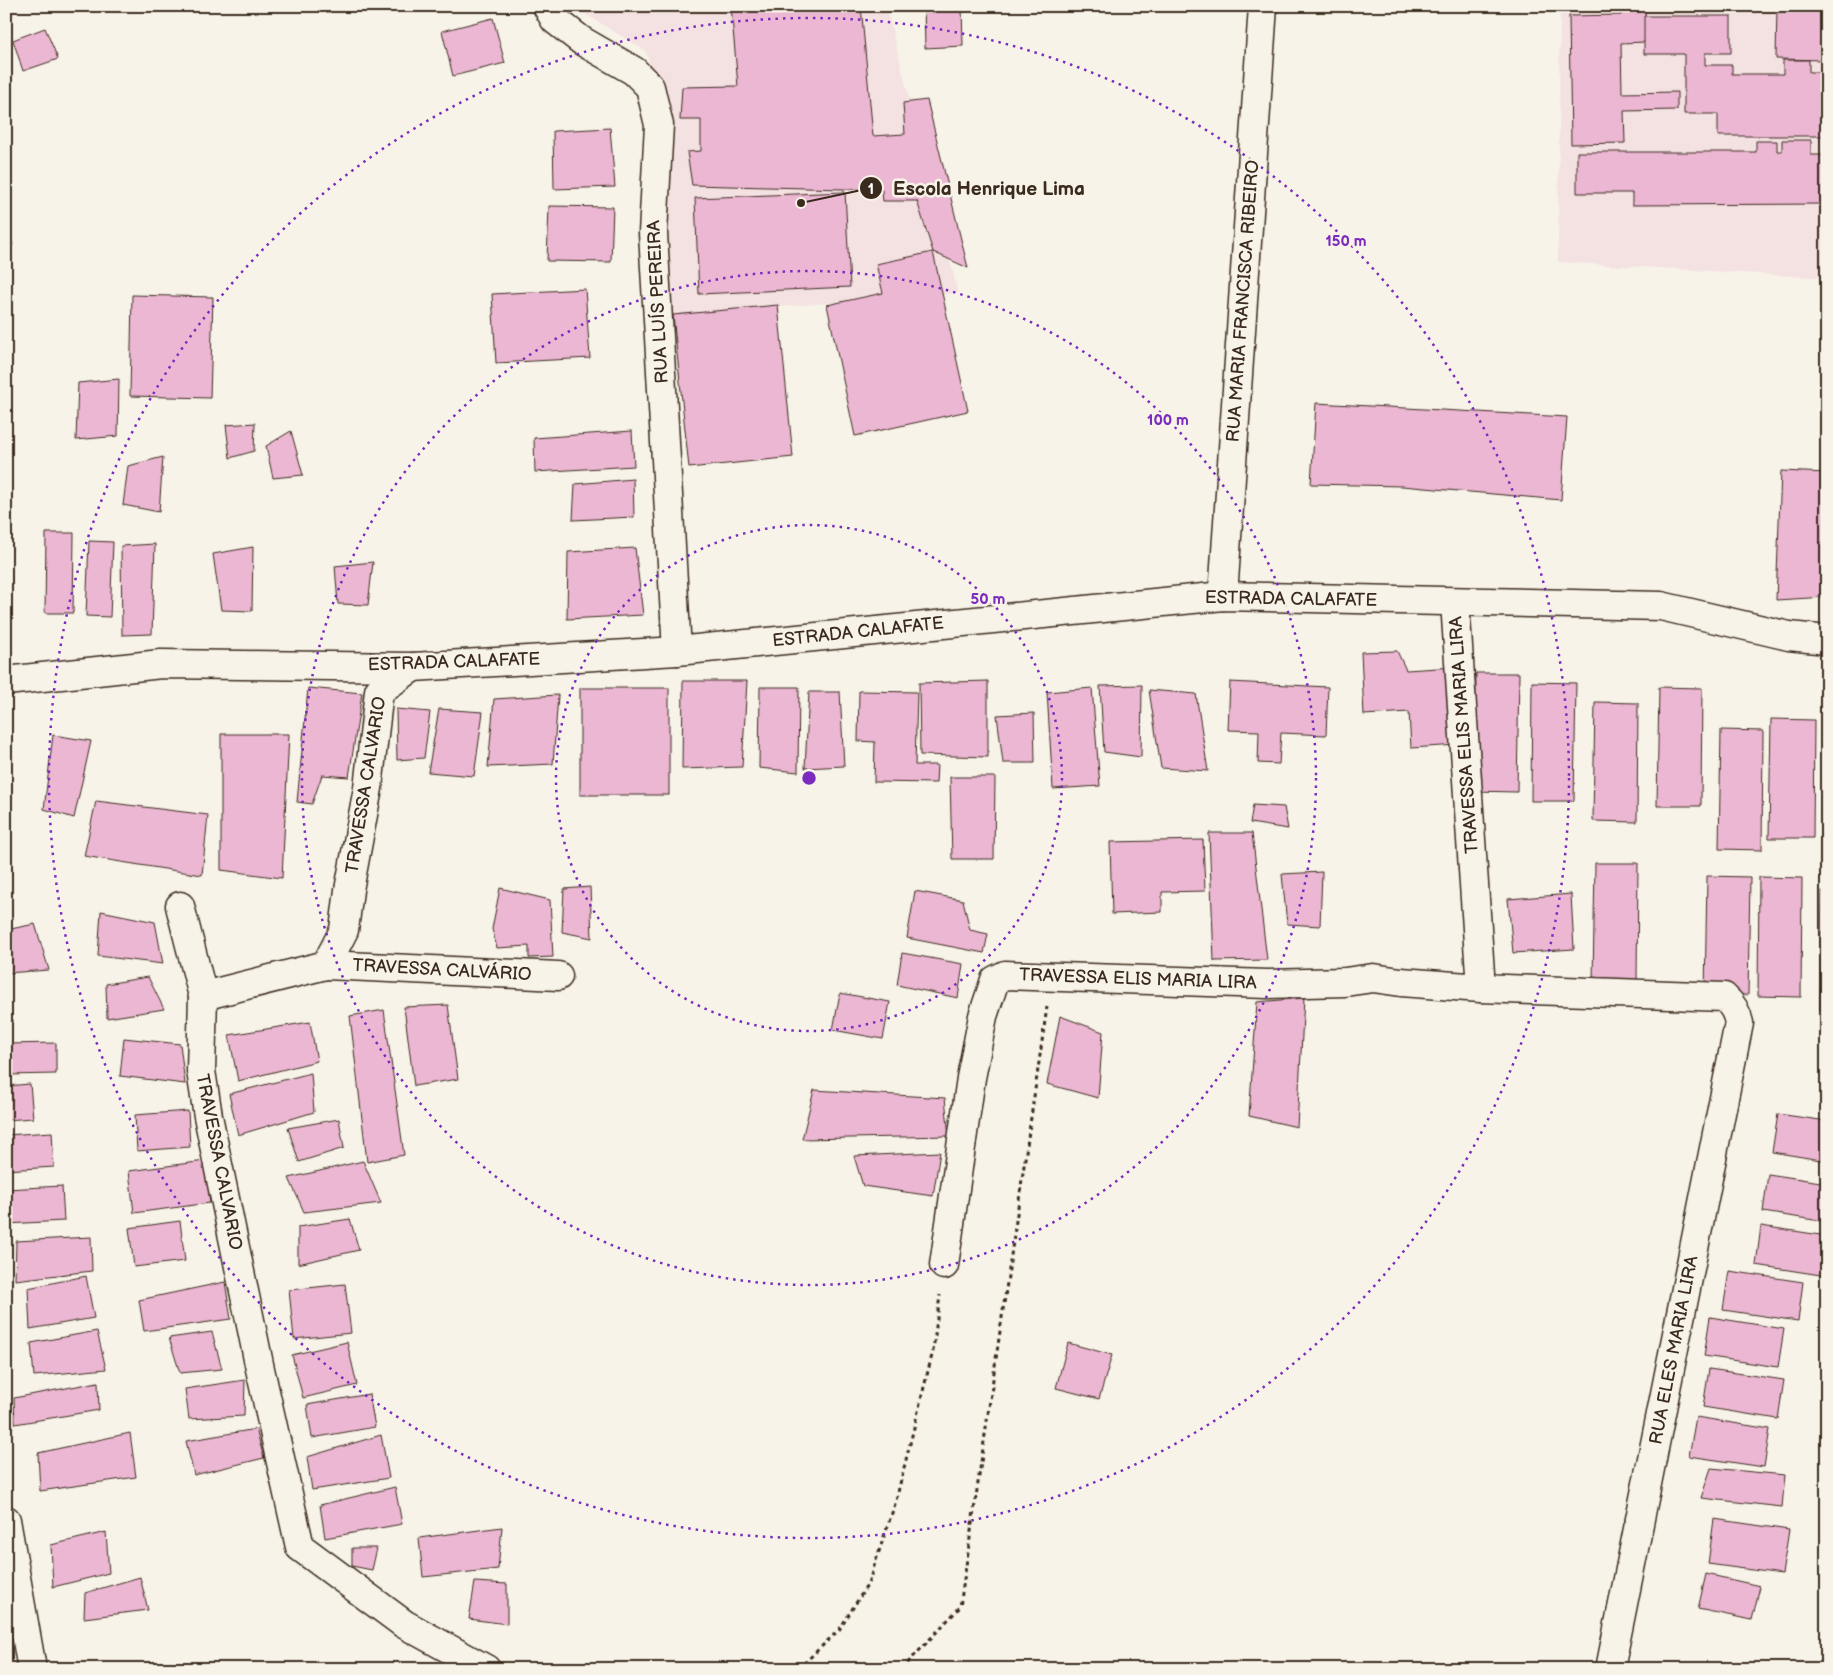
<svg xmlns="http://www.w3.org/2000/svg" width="1833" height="1675" font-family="'Balsamiq Sans',sans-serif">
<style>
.built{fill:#f4e1e2}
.building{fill:#ecb7d3;stroke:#3b2a1e}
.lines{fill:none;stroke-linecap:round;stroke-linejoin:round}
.street-casing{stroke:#3b2a1e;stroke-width:31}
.secondary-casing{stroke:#3b2a1e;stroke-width:31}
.path{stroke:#3b2a1e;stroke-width:3;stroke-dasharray:4 4;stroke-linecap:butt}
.street{stroke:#f7f3e8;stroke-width:28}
.secondary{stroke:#f7f3e8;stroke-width:28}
.ring{fill:none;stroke:#7b2cbf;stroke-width:2.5;stroke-dasharray:2.5 5}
.labels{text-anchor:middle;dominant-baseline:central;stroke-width:5;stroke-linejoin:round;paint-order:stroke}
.street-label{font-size:18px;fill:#3b2a1e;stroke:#f7f3e8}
.centre{fill:#7b2cbf;stroke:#f7f3e8;stroke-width:2.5}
.ring-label{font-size:15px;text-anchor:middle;font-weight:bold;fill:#7b2cbf;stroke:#f7f3e8;stroke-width:5;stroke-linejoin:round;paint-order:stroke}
.leader{fill:none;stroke:#3b2a1e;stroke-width:2}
.callout-dot{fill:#3b2a1e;stroke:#f7f3e8;stroke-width:2}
.mark-label{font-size:15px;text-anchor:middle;font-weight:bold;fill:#fff}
.callout-label{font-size:19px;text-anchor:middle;font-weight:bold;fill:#3b2a1e;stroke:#f7f3e8;stroke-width:5;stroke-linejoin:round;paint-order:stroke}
</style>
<rect width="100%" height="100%" fill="#f7f3e8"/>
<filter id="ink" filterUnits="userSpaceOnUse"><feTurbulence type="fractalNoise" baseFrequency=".02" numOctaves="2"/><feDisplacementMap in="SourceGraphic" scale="10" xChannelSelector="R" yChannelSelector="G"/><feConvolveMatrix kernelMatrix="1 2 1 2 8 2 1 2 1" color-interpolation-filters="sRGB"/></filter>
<g filter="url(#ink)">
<g class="built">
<polygon points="582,6 886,6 958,293 669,315 665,113 646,51 582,12"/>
<polygon points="1560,6 1827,6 1827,278 1558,262"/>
</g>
<g class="building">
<polygon points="731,6 861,6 873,136 905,134 903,103 927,100 968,268 933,252 917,201 883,201 882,190 692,185 687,152 701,151 701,120 680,120 682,87 738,86"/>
<polygon points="924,6 962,6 963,46 925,48"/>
<polygon points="1621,6 1645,6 1646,42 1621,43 1622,93 1677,92 1677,110 1624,111 1625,143 1571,144 1569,16 1621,15"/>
<polygon points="1777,8 1827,9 1827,60 1776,59"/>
<polygon points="1644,16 1731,16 1731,53 1705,53 1705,65 1732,65 1732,74 1783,74 1783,60 1809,60 1809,72 1827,72 1827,136 1718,136 1718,114 1684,114 1684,54 1644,54"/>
<polygon points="493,18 505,63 453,76 442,31"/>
<polygon points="45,28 58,59 23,71 13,40"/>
<polygon points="610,128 615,187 554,189 553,131"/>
<polygon points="1782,140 1811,140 1811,155 1827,155 1827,204 1632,205 1632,193 1577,193 1577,152 1756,152 1756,141 1777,141 1777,151 1782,151"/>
<polygon points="845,192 850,287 699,294 695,198"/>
<polygon points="549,206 613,207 611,262 547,261"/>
<polygon points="6,221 13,245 6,247"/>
<polygon points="933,252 968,411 855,436 827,305 883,293 876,264"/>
<polygon points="585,289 590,358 496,363 492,294"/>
<polygon points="132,295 213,297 210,398 130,396"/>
<polygon points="778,305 793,457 689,468 673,315"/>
<polygon points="119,379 118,436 76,440 78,383"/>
<polygon points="1316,403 1567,417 1561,500 1402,486 1311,484"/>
<polygon points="255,423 254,451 230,458 226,425"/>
<polygon points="291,431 303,475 273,478 266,446"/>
<polygon points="632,431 634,466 535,472 534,438"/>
<polygon points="163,457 159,512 123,505 128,466"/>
<polygon points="1781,471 1827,473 1827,597 1776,600"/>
<polygon points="633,479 634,517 573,520 575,484"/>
<polygon points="46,533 74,533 73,613 45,613"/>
<polygon points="89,541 113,542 110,617 86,616"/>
<polygon points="155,544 152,634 122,635 121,546"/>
<polygon points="253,547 252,611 221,610 213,554"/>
<polygon points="635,548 643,615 567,619 568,552"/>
<polygon points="373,562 368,605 338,604 335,566"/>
<polygon points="1397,651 1406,670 1454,667 1458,745 1411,748 1409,712 1364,715 1361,652"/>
<polygon points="1476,673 1519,673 1517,792 1474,791"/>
<polygon points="683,681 747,681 742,767 682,769"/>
<polygon points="988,681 988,757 920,755 919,683"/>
<polygon points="1230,682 1328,687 1326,735 1281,733 1279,764 1258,763 1259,731 1228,730"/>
<polygon points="1532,682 1576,683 1574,801 1531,801"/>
<polygon points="1142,685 1141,757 1104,752 1100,686"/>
<polygon points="760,687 799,687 798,772 759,768"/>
<polygon points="1659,687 1702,688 1701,806 1657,806"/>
<polygon points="308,688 362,693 349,777 322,775 312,804 297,802"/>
<rect x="580" y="688" width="89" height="107"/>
<polygon points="1092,688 1100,786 1053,789 1047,692"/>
<polygon points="1149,690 1196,694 1208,771 1161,768"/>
<polygon points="859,691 917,692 915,765 937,765 936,783 874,782 875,742 858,741"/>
<polygon points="809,692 840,692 844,766 805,768"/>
<polygon points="558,695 553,764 488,767 494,699"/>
<polygon points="1595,702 1638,703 1637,822 1593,821"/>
<polygon points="396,709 430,712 424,758 397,760"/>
<polygon points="439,709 483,712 474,776 428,772"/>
<polygon points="1824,709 1827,710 1827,828 1823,828"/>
<polygon points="1034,713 1035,763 1003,763 997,715"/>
<polygon points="1771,719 1814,720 1813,838 1769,838"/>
<polygon points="1721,730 1763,731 1762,850 1719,849"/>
<polygon points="221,734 289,734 282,878 221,870"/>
<polygon points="53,735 91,741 74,818 44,809"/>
<polygon points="6,771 12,812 6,812"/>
<polygon points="950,777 995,777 994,859 952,859"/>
<polygon points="96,801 208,815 202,875 84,856"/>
<polygon points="1253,805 1284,807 1288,829 1250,823"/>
<polygon points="1209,833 1252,833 1267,960 1214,961"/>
<polygon points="1203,840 1205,891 1162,892 1162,912 1112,914 1110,842"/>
<polygon points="1595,863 1638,863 1637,982 1593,981"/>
<polygon points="1322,872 1320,926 1287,924 1282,874"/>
<polygon points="1707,876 1750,877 1748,995 1705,995"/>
<polygon points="1759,877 1802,878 1801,997 1758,996"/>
<polygon points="590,887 592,938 562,932 564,889"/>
<polygon points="500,888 550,900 553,957 529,958 529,946 497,948 492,929"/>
<polygon points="915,891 963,900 970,930 988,934 984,953 907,938"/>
<polygon points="1822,891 1827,891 1827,1010 1820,1010"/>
<polygon points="1571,894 1574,949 1513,953 1508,899"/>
<polygon points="101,911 155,922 163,964 98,956"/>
<polygon points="35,924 49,970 6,973 6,930"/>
<polygon points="902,953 963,964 958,998 897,985"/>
<polygon points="148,977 164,1009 107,1018 106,984"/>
<polygon points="840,993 890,1002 883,1039 833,1030"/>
<polygon points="1304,998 1297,1127 1249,1116 1257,1002"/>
<polygon points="448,1005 458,1079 414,1086 404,1007"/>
<polygon points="384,1010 404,1155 367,1162 350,1016"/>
<polygon points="1060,1016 1103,1032 1098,1098 1047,1084"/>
<polygon points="310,1022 317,1061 238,1081 229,1035"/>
<polygon points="124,1038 180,1044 185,1084 120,1076"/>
<polygon points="56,1043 56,1074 6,1075 6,1044"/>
<polygon points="311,1073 314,1112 238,1135 229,1094"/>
<polygon points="30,1084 33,1118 6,1120 6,1086"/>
<polygon points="814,1090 945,1098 949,1136 802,1139"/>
<polygon points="188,1111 190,1147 137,1151 135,1115"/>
<polygon points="1778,1114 1827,1121 1827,1161 1772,1152"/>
<polygon points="339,1119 344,1148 299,1162 288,1128"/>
<polygon points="52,1132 54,1167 6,1170 6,1135"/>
<polygon points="940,1152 933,1196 863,1186 854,1156"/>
<polygon points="205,1161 210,1203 134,1213 129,1171"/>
<polygon points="363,1161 381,1203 304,1212 289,1178"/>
<polygon points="1768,1174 1827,1183 1827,1222 1763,1212"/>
<polygon points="62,1186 64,1221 6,1224 6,1189"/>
<polygon points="350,1219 359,1250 298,1264 298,1227"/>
<polygon points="180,1221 185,1261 134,1267 129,1228"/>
<polygon points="1761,1226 1827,1236 1827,1276 1756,1265"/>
<polygon points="91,1237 92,1271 15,1280 16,1241"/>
<polygon points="1729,1271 1803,1282 1798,1321 1723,1310"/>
<polygon points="86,1276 94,1318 30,1329 28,1288"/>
<polygon points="225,1282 231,1319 144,1331 139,1300"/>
<polygon points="345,1284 351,1333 294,1339 289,1290"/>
<polygon points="1710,1317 1784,1329 1778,1367 1704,1356"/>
<polygon points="97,1331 106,1369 34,1376 31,1343"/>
<polygon points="212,1332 222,1369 180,1373 169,1338"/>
<polygon points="347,1342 357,1385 303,1398 292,1355"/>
<polygon points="1068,1343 1112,1355 1099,1399 1056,1388"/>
<polygon points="1709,1369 1784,1380 1778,1419 1703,1407"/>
<polygon points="245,1380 244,1416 189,1419 185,1389"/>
<polygon points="98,1382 99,1410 15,1424 14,1398"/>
<polygon points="369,1394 375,1427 312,1438 307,1405"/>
<polygon points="1696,1417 1770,1429 1764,1467 1689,1456"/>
<polygon points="256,1429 264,1458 194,1475 186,1441"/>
<polygon points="130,1433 136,1477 40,1491 38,1453"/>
<polygon points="381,1435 389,1478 312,1490 307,1457"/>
<polygon points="1711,1468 1785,1475 1782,1507 1701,1498"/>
<polygon points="395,1487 402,1524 325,1538 320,1505"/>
<polygon points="1714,1519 1789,1530 1782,1574 1708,1564"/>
<polygon points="502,1527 498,1569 423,1577 419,1538"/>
<polygon points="106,1532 109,1573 53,1587 51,1545"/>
<polygon points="352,1548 377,1548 372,1570 352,1566"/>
<polygon points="1706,1574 1760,1586 1752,1620 1698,1609"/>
<polygon points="140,1577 148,1610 84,1618 85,1593"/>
<polygon points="475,1582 507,1584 507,1624 469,1619"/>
</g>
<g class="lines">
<defs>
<g id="street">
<polyline points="547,6 555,20 582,41 634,71 650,87 659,125 653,233 677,651"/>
<polyline points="1223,596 1263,6"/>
<path d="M1455,602l26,386 243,9c9,8 13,15 15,26l-129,646"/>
<polyline points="413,667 379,691 368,788 349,890 344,930 326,965 203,996 201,1071 208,1116 260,1369 300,1547 404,1624 486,1669"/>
<polyline points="180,906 203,996"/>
<polyline points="326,965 558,976"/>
<polyline points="944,1265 971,1078 983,1016 995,980 1005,975 1267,984 1345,982 1373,978 1401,982 1481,988"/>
<polyline points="6,1520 32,1669"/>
</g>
<polyline id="secondary" points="6,681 161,664 413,667 677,651 1223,596 1661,606 1789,636 1827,640"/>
</defs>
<use href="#street" class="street-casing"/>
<use href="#secondary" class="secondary-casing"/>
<g class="path">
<polyline points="798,1669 839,1630 868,1584 895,1504 933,1351 940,1295"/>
<polyline points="902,1669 960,1607 1047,1007"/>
</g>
<use href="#street" class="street"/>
<use href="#secondary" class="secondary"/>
</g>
</g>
<g class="ring">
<circle cx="809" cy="778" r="253"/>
<circle cx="809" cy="778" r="507"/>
<circle cx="809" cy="778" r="760"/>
</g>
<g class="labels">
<g class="street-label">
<text transform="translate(1243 301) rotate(-86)">RUA MARIA FRANCISCA RIBEIRO</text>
<text transform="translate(658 302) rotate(-93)">RUA LUÍS PEREIRA</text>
<text transform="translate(1291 599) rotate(1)">ESTRADA CALAFATE</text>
<text transform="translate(858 632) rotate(-6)">ESTRADA CALAFATE</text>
<text transform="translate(454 662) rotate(-2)">ESTRADA CALAFATE</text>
<text transform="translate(1464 735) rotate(-94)">TRAVESSA ELIS MARIA LIRA</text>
<text transform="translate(366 785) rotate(-81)">TRAVESSA CALVARIO</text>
<text transform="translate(442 970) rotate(3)">TRAVESSA CALVÁRIO</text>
<text transform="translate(1138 979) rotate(2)">TRAVESSA ELIS MARIA LIRA</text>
<text transform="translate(219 1162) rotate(79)">TRAVESSA CALVARIO</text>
<text transform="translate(1674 1350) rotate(-79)">RUA ELES MARIA LIRA</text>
</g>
</g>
<circle cx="809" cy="778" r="8" class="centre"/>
<g class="ring-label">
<text x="1346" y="246">150 m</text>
<text x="1168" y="425">100 m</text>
<text x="988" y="604">50 m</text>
</g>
<path class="leader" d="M801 203L871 188"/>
<g class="callout-dot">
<circle cx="801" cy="203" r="5"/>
<circle cx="871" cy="188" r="12"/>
</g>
<g class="mark-label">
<text x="871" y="194">1</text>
</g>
<g class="callout-label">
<text x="989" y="195">Escola Henrique Lima</text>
</g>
<rect width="1833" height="1675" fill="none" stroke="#f7f3e8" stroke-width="25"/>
<rect x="12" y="12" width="1808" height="1650" fill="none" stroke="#3b2a1e" stroke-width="2" filter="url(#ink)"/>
</svg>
